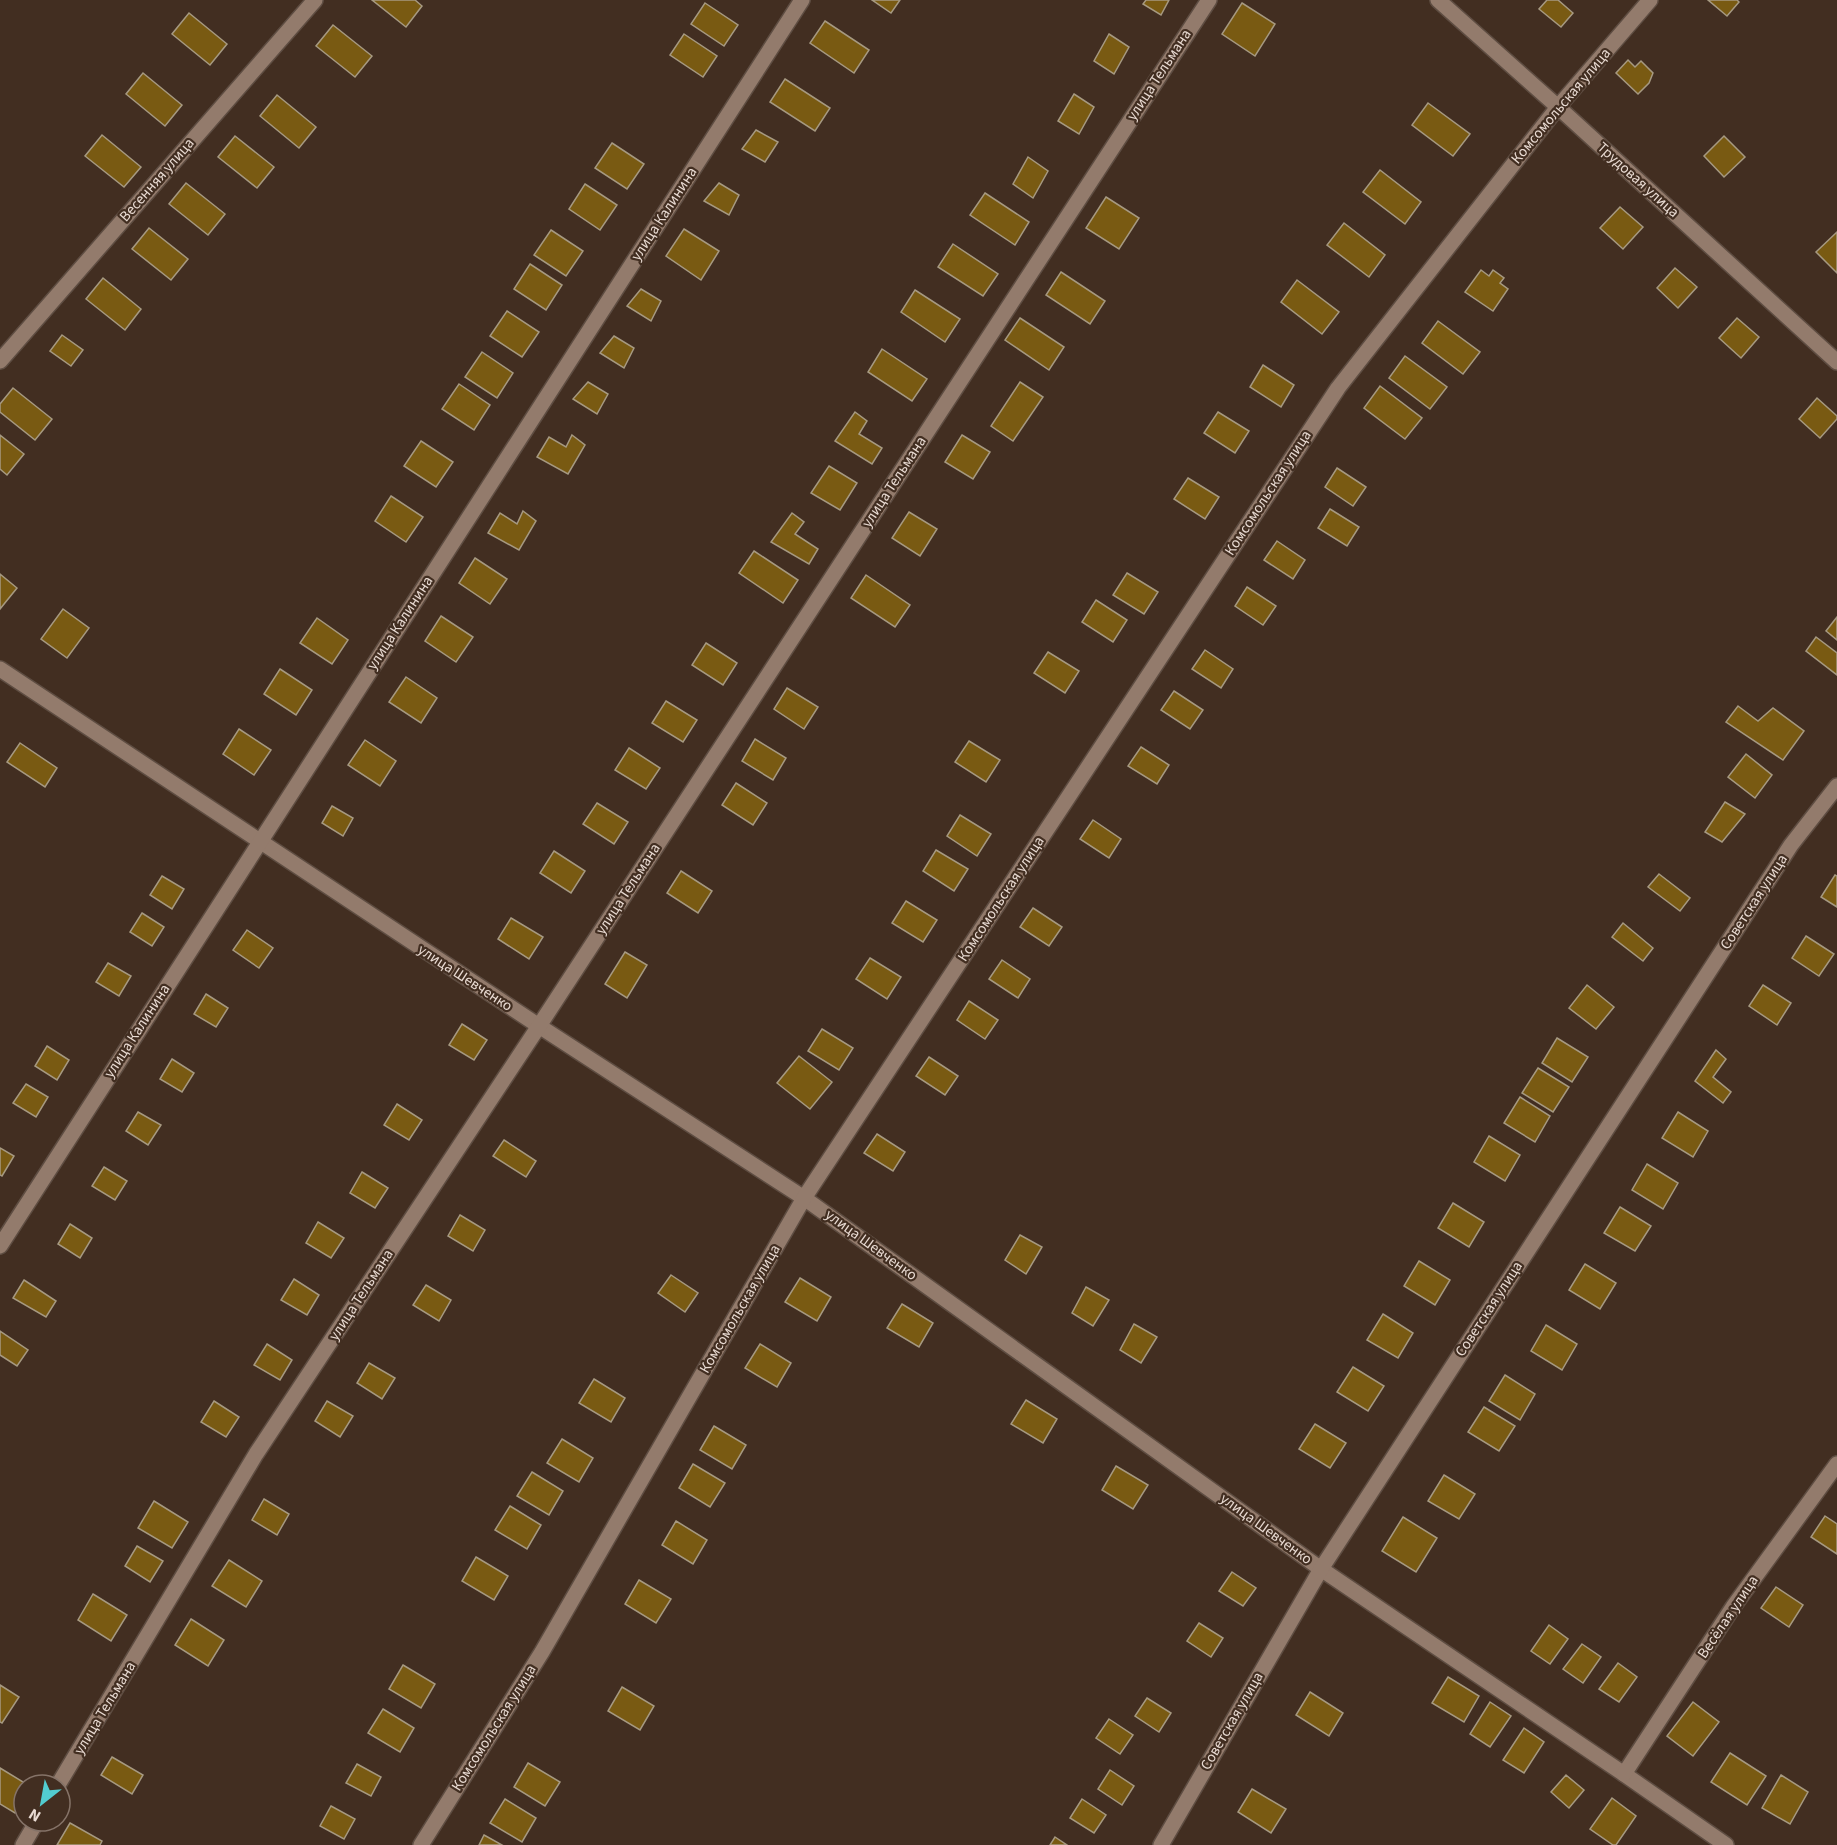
<svg xmlns="http://www.w3.org/2000/svg" width="1837" height="1845" font-family="'Source Sans 3',sans-serif">
<style>
.building{fill:#795a12;stroke:#a69981;stroke-width:1.5}
.lines{fill:none;stroke-linecap:round;stroke-linejoin:round}
.minor-casing{stroke:#5e4d42;stroke-width:18}
.minor{stroke:#937b6c;stroke-width:15}
.labels{text-anchor:middle;dominant-baseline:central;stroke-width:4.5;stroke-linejoin:round;paint-order:stroke}
.street-label{font-size:15px;fill:#e9dbd3;stroke:#422e21}
</style>
<rect width="100%" height="100%" fill="#422e21"/>
<g class="building">
<polygon points="372,0 415,0 422,6 406,27"/>
<polygon points="872,0 900,0 891,13"/>
<polygon points="1146,0 1169,0 1161,15 1143,4"/>
<polygon points="1547,0 1558,0 1573,13 1561,27 1539,9"/>
<polygon points="1708,0 1737,0 1739,2 1727,16"/>
<polygon points="705,3 738,25 724,46 691,24"/>
<polygon points="1242,3 1275,24 1255,56 1222,34"/>
<polygon points="189,13 227,44 210,65 172,34"/>
<polygon points="825,21 869,50 854,73 810,43"/>
<polygon points="333,25 372,56 355,77 316,46"/>
<polygon points="684,34 717,56 703,77 670,55"/>
<polygon points="1109,34 1129,47 1114,74 1094,61"/>
<polygon points="1628,60 1635,67 1641,61 1653,73 1649,83 1638,94 1616,73"/>
<polygon points="143,73 182,105 165,126 126,94"/>
<polygon points="785,79 830,108 815,131 770,102"/>
<polygon points="1074,94 1094,107 1079,134 1058,121"/>
<polygon points="277,95 316,127 299,148 260,116"/>
<polygon points="1428,103 1470,134 1453,156 1412,125"/>
<polygon points="756,130 778,142 765,162 742,149"/>
<polygon points="102,135 141,167 124,187 85,156"/>
<polygon points="235,136 274,167 257,188 218,157"/>
<polygon points="1724,136 1745,157 1724,177 1704,156"/>
<polygon points="612,143 644,164 627,189 595,168"/>
<polygon points="1028,157 1048,171 1033,198 1013,184"/>
<polygon points="1380,170 1421,202 1405,224 1363,192"/>
<polygon points="186,183 225,214 208,235 169,204"/>
<polygon points="719,183 739,195 729,215 704,201"/>
<polygon points="585,184 617,205 600,230 569,209"/>
<polygon points="985,193 1029,222 1015,245 970,215"/>
<polygon points="1106,197 1139,218 1119,249 1086,228"/>
<polygon points="1620,207 1643,227 1623,249 1600,228"/>
<polygon points="1344,223 1385,255 1369,277 1327,245"/>
<polygon points="149,228 188,259 171,280 132,249"/>
<polygon points="684,229 719,251 701,280 666,256"/>
<polygon points="551,230 583,251 566,276 534,255"/>
<polygon points="1837,232 1837,273 1816,252"/>
<polygon points="953,244 998,274 983,296 938,267"/>
<polygon points="530,264 562,285 546,310 514,289"/>
<polygon points="1675,268 1697,287 1678,308 1657,288"/>
<polygon points="1481,270 1489,276 1493,270 1504,278 1500,283 1508,289 1493,311 1465,292"/>
<polygon points="1061,272 1105,301 1090,324 1046,295"/>
<polygon points="103,278 141,309 125,330 86,299"/>
<polygon points="1297,280 1339,312 1322,334 1281,302"/>
<polygon points="641,289 661,301 651,321 627,306"/>
<polygon points="915,290 960,319 945,342 901,312"/>
<polygon points="507,311 539,332 522,357 490,336"/>
<polygon points="1020,318 1064,347 1049,370 1005,340"/>
<polygon points="1737,318 1759,337 1741,358 1719,338"/>
<polygon points="1438,321 1480,352 1463,374 1422,343"/>
<polygon points="62,335 83,350 71,366 50,351"/>
<polygon points="614,336 634,348 624,368 600,353"/>
<polygon points="882,349 927,379 912,401 868,372"/>
<polygon points="482,352 513,373 497,398 465,377"/>
<polygon points="1405,356 1447,387 1430,409 1389,378"/>
<polygon points="1263,365 1294,385 1281,407 1250,387"/>
<polygon points="588,382 608,394 597,414 573,399"/>
<polygon points="1020,382 1043,397 1013,441 991,426"/>
<polygon points="459,384 490,405 474,430 442,409"/>
<polygon points="1380,386 1422,418 1405,439 1364,408"/>
<polygon points="13,388 52,419 35,440 0,412 0,404"/>
<polygon points="1817,398 1837,416 1837,419 1820,438 1799,419"/>
<polygon points="855,412 867,421 859,434 882,448 872,464 835,441"/>
<polygon points="1218,412 1249,431 1235,453 1204,433"/>
<polygon points="0,435 24,454 7,475 0,469"/>
<polygon points="572,435 585,445 568,474 537,457 549,437 566,447"/>
<polygon points="962,435 990,452 973,479 945,462"/>
<polygon points="421,441 453,462 436,487 404,466"/>
<polygon points="829,466 857,483 840,510 811,493"/>
<polygon points="1337,468 1366,487 1353,506 1325,487"/>
<polygon points="1188,478 1219,497 1205,519 1174,499"/>
<polygon points="391,496 423,517 406,542 375,521"/>
<polygon points="1330,509 1359,527 1347,546 1318,528"/>
<polygon points="523,511 536,521 519,550 488,533 500,513 517,524"/>
<polygon points="909,512 937,529 920,556 892,538"/>
<polygon points="792,513 804,522 795,534 818,549 809,564 771,542"/>
<polygon points="1277,541 1305,560 1293,579 1264,560"/>
<polygon points="754,551 798,580 783,603 739,573"/>
<polygon points="475,558 507,579 490,604 459,583"/>
<polygon points="1127,573 1158,592 1144,614 1113,595"/>
<polygon points="0,574 17,588 0,609"/>
<polygon points="866,575 910,605 895,627 851,598"/>
<polygon points="1247,587 1276,606 1263,625 1235,606"/>
<polygon points="1096,600 1127,620 1113,642 1082,622"/>
<polygon points="63,609 89,628 67,658 41,639"/>
<polygon points="441,616 473,637 456,662 425,641"/>
<polygon points="1837,617 1837,640 1826,631"/>
<polygon points="317,618 348,640 332,664 300,643"/>
<polygon points="1816,637 1837,653 1837,675 1806,651"/>
<polygon points="706,643 737,663 723,685 692,665"/>
<polygon points="1205,650 1233,669 1221,688 1192,669"/>
<polygon points="1048,652 1079,671 1065,693 1034,673"/>
<polygon points="280,669 312,690 296,715 264,694"/>
<polygon points="406,677 437,698 421,723 389,702"/>
<polygon points="787,688 818,707 804,729 774,709"/>
<polygon points="1174,691 1203,710 1190,729 1161,710"/>
<polygon points="666,701 697,720 683,742 652,723"/>
<polygon points="1738,706 1758,721 1773,708 1804,731 1783,760 1726,722"/>
<polygon points="239,729 271,750 254,775 223,754"/>
<polygon points="755,739 786,758 773,780 742,761"/>
<polygon points="365,740 396,761 380,786 348,765"/>
<polygon points="969,741 1000,760 986,782 955,762"/>
<polygon points="20,743 57,768 45,787 7,762"/>
<polygon points="1141,747 1169,765 1157,784 1128,766"/>
<polygon points="629,748 660,768 646,789 615,770"/>
<polygon points="1746,754 1772,775 1755,798 1728,777"/>
<polygon points="736,783 767,803 753,825 722,805"/>
<polygon points="1725,802 1745,814 1722,842 1705,832"/>
<polygon points="597,803 628,822 614,844 583,824"/>
<polygon points="332,806 353,818 343,836 322,823"/>
<polygon points="960,815 991,834 977,856 947,836"/>
<polygon points="1093,820 1121,839 1109,858 1080,839"/>
<polygon points="936,850 968,869 954,891 923,871"/>
<polygon points="554,851 585,871 571,893 540,873"/>
<polygon points="681,871 712,891 698,913 667,893"/>
<polygon points="1659,874 1690,898 1680,911 1648,887"/>
<polygon points="1835,875 1837,876 1837,907 1821,897"/>
<polygon points="162,876 184,889 172,909 150,895"/>
<polygon points="906,901 937,920 923,942 892,923"/>
<polygon points="1033,908 1062,927 1049,946 1020,927"/>
<polygon points="142,913 164,927 152,946 130,932"/>
<polygon points="511,918 543,937 529,959 498,939"/>
<polygon points="1623,923 1653,948 1643,961 1612,937"/>
<polygon points="247,930 273,948 259,968 233,950"/>
<polygon points="1806,936 1834,954 1819,976 1792,958"/>
<polygon points="625,952 647,965 627,998 605,984"/>
<polygon points="870,958 901,977 887,999 856,979"/>
<polygon points="1002,960 1030,979 1018,998 989,979"/>
<polygon points="108,963 131,976 119,996 96,982"/>
<polygon points="1587,985 1614,1007 1596,1029 1569,1008"/>
<polygon points="1763,985 1791,1003 1777,1025 1749,1006"/>
<polygon points="206,994 228,1008 216,1027 194,1014"/>
<polygon points="969,1001 998,1020 985,1039 957,1020"/>
<polygon points="462,1024 487,1040 474,1060 449,1045"/>
<polygon points="822,1029 853,1048 839,1070 808,1051"/>
<polygon points="1557,1038 1588,1057 1572,1082 1542,1063"/>
<polygon points="47,1046 69,1060 57,1080 35,1066"/>
<polygon points="1716,1050 1726,1059 1713,1077 1731,1092 1723,1103 1695,1081"/>
<polygon points="799,1056 832,1082 810,1109 777,1083"/>
<polygon points="929,1057 958,1076 945,1095 916,1076"/>
<polygon points="172,1059 194,1073 182,1092 160,1079"/>
<polygon points="1538,1068 1569,1087 1553,1112 1522,1093"/>
<polygon points="26,1084 48,1097 36,1117 13,1103"/>
<polygon points="1520,1097 1550,1116 1535,1142 1504,1123"/>
<polygon points="397,1104 422,1120 409,1140 384,1125"/>
<polygon points="138,1112 161,1125 148,1145 126,1131"/>
<polygon points="1678,1112 1708,1131 1693,1157 1662,1138"/>
<polygon points="877,1134 905,1152 893,1171 864,1153"/>
<polygon points="1489,1136 1520,1155 1505,1181 1474,1162"/>
<polygon points="504,1140 536,1161 526,1177 493,1156"/>
<polygon points="0,1148 14,1156 2,1176 0,1175"/>
<polygon points="1647,1164 1678,1183 1663,1209 1632,1190"/>
<polygon points="104,1167 127,1181 115,1200 92,1186"/>
<polygon points="362,1172 388,1188 375,1208 350,1193"/>
<polygon points="1453,1203 1484,1222 1469,1247 1438,1228"/>
<polygon points="1620,1207 1651,1226 1635,1251 1604,1233"/>
<polygon points="460,1215 485,1230 473,1251 448,1236"/>
<polygon points="318,1222 344,1238 331,1258 306,1243"/>
<polygon points="70,1224 92,1238 80,1258 58,1244"/>
<polygon points="1020,1235 1042,1247 1026,1274 1005,1260"/>
<polygon points="1419,1261 1450,1280 1435,1305 1404,1286"/>
<polygon points="1585,1264 1616,1283 1600,1309 1569,1290"/>
<polygon points="671,1275 698,1293 685,1312 658,1293"/>
<polygon points="800,1278 831,1297 817,1321 785,1302"/>
<polygon points="294,1279 319,1295 307,1315 281,1300"/>
<polygon points="24,1280 56,1301 46,1317 13,1298"/>
<polygon points="426,1285 451,1300 439,1321 413,1305"/>
<polygon points="1086,1287 1109,1300 1093,1326 1072,1313"/>
<polygon points="902,1304 933,1323 919,1347 887,1328"/>
<polygon points="1383,1314 1413,1333 1398,1358 1367,1340"/>
<polygon points="1134,1324 1157,1337 1141,1363 1120,1350"/>
<polygon points="1546,1325 1577,1344 1562,1370 1531,1351"/>
<polygon points="0,1331 28,1350 17,1366 0,1355"/>
<polygon points="267,1344 292,1360 280,1380 254,1365"/>
<polygon points="760,1344 791,1363 777,1387 745,1368"/>
<polygon points="369,1363 395,1378 382,1399 357,1383"/>
<polygon points="1353,1367 1384,1386 1368,1411 1337,1392"/>
<polygon points="1505,1375 1535,1394 1520,1420 1489,1401"/>
<polygon points="594,1379 625,1398 611,1422 579,1403"/>
<polygon points="1026,1400 1057,1419 1043,1443 1011,1424"/>
<polygon points="214,1401 239,1417 226,1437 201,1422"/>
<polygon points="327,1401 353,1416 340,1437 315,1421"/>
<polygon points="1484,1407 1515,1426 1499,1451 1468,1432"/>
<polygon points="1315,1424 1346,1443 1330,1468 1299,1449"/>
<polygon points="714,1426 746,1445 732,1469 700,1450"/>
<polygon points="562,1439 593,1458 579,1482 547,1463"/>
<polygon points="693,1464 725,1483 710,1507 679,1488"/>
<polygon points="1116,1466 1148,1485 1133,1509 1102,1490"/>
<polygon points="532,1472 563,1491 549,1515 517,1496"/>
<polygon points="1444,1475 1475,1494 1459,1519 1428,1501"/>
<polygon points="264,1499 289,1514 277,1535 252,1520"/>
<polygon points="154,1501 188,1522 172,1548 138,1528"/>
<polygon points="510,1506 541,1525 527,1549 495,1530"/>
<polygon points="1825,1516 1837,1524 1837,1554 1811,1537"/>
<polygon points="1403,1517 1437,1538 1416,1572 1382,1551"/>
<polygon points="676,1521 707,1540 693,1564 662,1545"/>
<polygon points="137,1546 163,1561 150,1582 125,1566"/>
<polygon points="476,1557 508,1576 494,1600 462,1581"/>
<polygon points="229,1560 262,1581 246,1607 212,1586"/>
<polygon points="1232,1572 1256,1588 1243,1606 1219,1591"/>
<polygon points="639,1580 671,1599 656,1623 625,1604"/>
<polygon points="1776,1587 1803,1605 1789,1627 1761,1608"/>
<polygon points="93,1594 127,1615 111,1641 78,1620"/>
<polygon points="191,1619 224,1640 208,1666 175,1645"/>
<polygon points="1199,1623 1223,1638 1211,1657 1187,1641"/>
<polygon points="1549,1625 1568,1639 1550,1664 1531,1651"/>
<polygon points="1582,1644 1601,1657 1583,1683 1563,1669"/>
<polygon points="1618,1663 1637,1677 1619,1702 1599,1689"/>
<polygon points="403,1665 435,1684 421,1708 389,1689"/>
<polygon points="1448,1677 1479,1696 1464,1722 1432,1703"/>
<polygon points="0,1685 19,1697 2,1723 0,1722"/>
<polygon points="622,1687 654,1706 640,1730 608,1711"/>
<polygon points="1310,1692 1343,1713 1329,1736 1296,1715"/>
<polygon points="1147,1698 1171,1713 1159,1732 1135,1716"/>
<polygon points="1490,1702 1511,1716 1490,1747 1470,1734"/>
<polygon points="1693,1702 1719,1722 1693,1756 1667,1736"/>
<polygon points="383,1709 414,1728 400,1752 368,1733"/>
<polygon points="1109,1719 1133,1735 1120,1754 1096,1738"/>
<polygon points="1524,1728 1544,1742 1524,1773 1503,1760"/>
<polygon points="1730,1753 1766,1776 1747,1805 1711,1782"/>
<polygon points="112,1757 143,1775 132,1794 101,1775"/>
<polygon points="528,1763 560,1782 545,1806 514,1787"/>
<polygon points="357,1764 381,1777 371,1796 346,1783"/>
<polygon points="0,1768 28,1785 24,1785 24,1798 15,1813 0,1804"/>
<polygon points="1110,1770 1134,1786 1122,1805 1098,1789"/>
<polygon points="1566,1775 1584,1790 1569,1808 1551,1792"/>
<polygon points="1781,1775 1808,1792 1790,1824 1762,1808"/>
<polygon points="1252,1789 1286,1809 1271,1833 1238,1812"/>
<polygon points="1612,1798 1636,1816 1616,1845 1613,1845 1590,1829"/>
<polygon points="505,1799 536,1818 522,1842 490,1823"/>
<polygon points="1082,1799 1106,1815 1094,1833 1070,1818"/>
<polygon points="331,1806 355,1819 344,1839 320,1826"/>
<polygon points="70,1823 102,1841 100,1845 57,1845"/>
<polygon points="484,1835 502,1845 479,1845"/>
<polygon points="1055,1837 1067,1845 1050,1845"/>
</g>
<g class="lines">
<defs>
<g id="minor">
<polyline points="1438,0 1558,107 1837,362"/>
<polyline points="0,361 315,0"/>
<polyline points="0,669 539,1026 804,1198 1321,1569 1624,1774 1726,1845"/>
<polyline points="0,1246 802,0"/>
<polyline points="1624,1774 1733,1607 1837,1464"/>
<polyline points="58,1785 256,1454 539,1026 1209,0"/>
<polyline points="23,1845 37,1821"/>
<polyline points="421,1845 542,1652 804,1198 1338,388 1558,107 1650,0"/>
<polyline points="1161,1845 1321,1569 1791,845 1837,786"/>
</g>
</defs>
<use href="#minor" class="minor-casing"/>
<use href="#minor" class="minor"/>
</g>
<g class="labels">
<g class="street-label">
<text transform="translate(1159 75) rotate(-57)">улица Тельмана</text>
<text transform="translate(1561 106) rotate(-50)">Комсомольская улица</text>
<text transform="translate(157 180) rotate(-49)">Весенняя улица</text>
<text transform="translate(1638 180) rotate(42)">Трудовая улица</text>
<text transform="translate(664 214) rotate(-57)">улица Калинина</text>
<text transform="translate(894 482) rotate(-57)">улица Тельмана</text>
<text transform="translate(1268 493) rotate(-57)">Комсомольская улица</text>
<text transform="translate(400 623) rotate(-57)">улица Калинина</text>
<text transform="translate(628 889) rotate(-57)">улица Тельмана</text>
<text transform="translate(1001 899) rotate(-57)">Комсомольская улица</text>
<text transform="translate(1754 902) rotate(-57)">Советская улица</text>
<text transform="translate(465 978) rotate(33)">улица Шевченко</text>
<text transform="translate(137 1031) rotate(-57)">улица Калинина</text>
<text transform="translate(871 1245) rotate(36)">улица Шевченко</text>
<text transform="translate(361 1295) rotate(-57)">улица Тельмана</text>
<text transform="translate(740 1309) rotate(-60)">Комсомольская улица</text>
<text transform="translate(1489 1309) rotate(-57)">Советская улица</text>
<text transform="translate(1266 1529) rotate(36)">улица Шевченко</text>
<text transform="translate(1728 1617) rotate(-56)">Весёлая улица</text>
<text transform="translate(105 1708) rotate(-59)">улица Тельмана</text>
<text transform="translate(1232 1721) rotate(-60)">Советская улица</text>
<text transform="translate(494 1728) rotate(-58)">Комсомольская улица</text>
</g>
</g>
<g transform="translate(42 1803) rotate(211)"><circle r="28" fill="#422e21" stroke="#857368" stroke-width="1.5"/>
<path d="M0-4.5L10 22L0 15L-10 22Z" fill="#52ccd0"/>
<text y="-9" font-size="16" font-weight="bold" text-anchor="middle" fill="#e9dbd3">N</text>
</g>
</svg>
